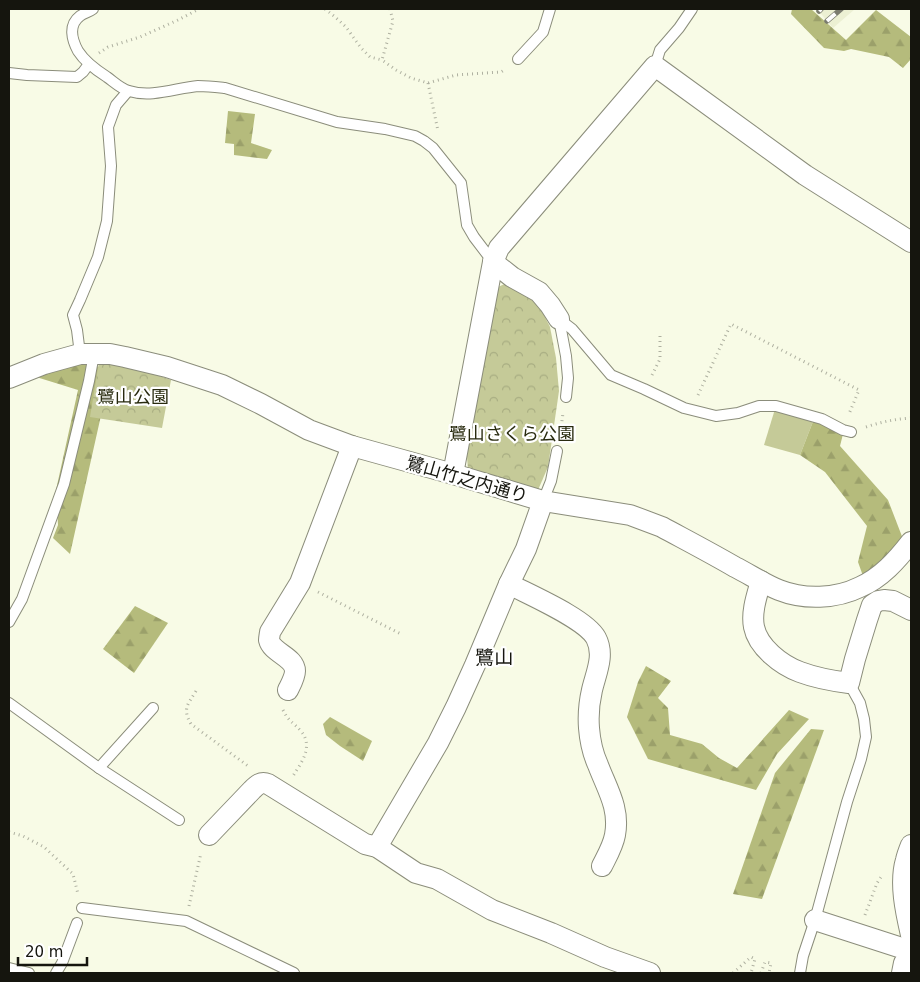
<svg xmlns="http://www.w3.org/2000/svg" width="920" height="982" font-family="'DejaVu Sans','Noto Sans JP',sans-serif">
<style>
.built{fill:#ecf0d3}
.green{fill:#c5ca98}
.forest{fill:url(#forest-firs)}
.park{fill:url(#park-crowns)}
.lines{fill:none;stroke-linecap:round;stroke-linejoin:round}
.lane-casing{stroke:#8b8d7b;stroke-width:12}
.street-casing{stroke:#8b8d7b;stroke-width:22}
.path{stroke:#aeb0a0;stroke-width:3;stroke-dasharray:1 4;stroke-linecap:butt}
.lane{stroke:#fff;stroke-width:10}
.street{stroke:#fff;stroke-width:20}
.rail-casing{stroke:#7b7c6f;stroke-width:5.5}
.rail{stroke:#fff;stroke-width:4;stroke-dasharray:11;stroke-linecap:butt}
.labels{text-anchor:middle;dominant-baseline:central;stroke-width:4.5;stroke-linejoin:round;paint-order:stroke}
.park-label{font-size:18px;fill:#292b0f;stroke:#fff}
.street-label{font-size:18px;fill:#15150e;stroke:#fff}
.neighbourhood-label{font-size:19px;fill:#15150e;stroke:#fff}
</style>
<defs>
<pattern id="forest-firs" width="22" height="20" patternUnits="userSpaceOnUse" patternTransform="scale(1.25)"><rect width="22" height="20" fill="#b5bb7c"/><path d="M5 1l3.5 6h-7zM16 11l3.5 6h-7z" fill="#9ba06a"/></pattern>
<pattern id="park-crowns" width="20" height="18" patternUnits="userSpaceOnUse" patternTransform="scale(1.25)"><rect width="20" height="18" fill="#c5ca98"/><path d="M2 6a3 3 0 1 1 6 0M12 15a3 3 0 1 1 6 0" fill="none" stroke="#a8ad82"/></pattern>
</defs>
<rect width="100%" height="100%" fill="#f8fbe6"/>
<polygon class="built" points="817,9 855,9 833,28"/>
<polygon class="green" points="775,409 814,419 800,455 764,445"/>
<g class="forest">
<polygon points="792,9 811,9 846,40 876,10 911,37 911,59 903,68 889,57 851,49 844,51 824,48 791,14"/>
<polygon points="228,111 255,114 251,143 272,150 267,159 234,155 234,144 225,143"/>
<polygon points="81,360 107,370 102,411 70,554 53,538 58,525 56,490 78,390 33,376"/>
<polygon points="814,419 843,434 840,446 888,500 903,539 884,559 863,576 858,562 867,526 825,472 800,455"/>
<polygon points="135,606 168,623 134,673 103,649"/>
<polygon points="646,666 671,681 658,698 668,708 670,735 702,744 719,758 737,768 789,710 809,719 777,754 756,790 648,759 627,717 638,682"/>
<polygon points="330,717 372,741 363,761 340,746 326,735 323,724"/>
<polygon points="811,729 824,730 762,899 733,894 775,773"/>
</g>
<g class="park">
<polygon points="509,282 530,294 542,311 550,327 556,358 559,391 548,467 538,490 468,471 467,456 492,306 498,287"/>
<polygon points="99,362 141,369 171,380 162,428 90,417"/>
</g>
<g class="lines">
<defs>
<g id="lane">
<path d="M93,9c-4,3 -9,4 -13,7 -12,9 -8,24 -2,35 7,11 18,19 29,26 7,5 14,12 22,14 23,7 47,-3 69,-5 10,0 18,1 27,2l112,34 48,7 30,7 9,5 9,7 28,35 6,42 7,12 19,25"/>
<polyline points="518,59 543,32 550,9"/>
<polyline points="655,66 660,50 679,28 692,9"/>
<polyline points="9,73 27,75 77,77 83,72 89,64"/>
<polyline points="559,319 572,329 611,375 644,389 684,408 716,416 738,413 759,406 776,406 822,419 843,430 851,432"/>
<polyline points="559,319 566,356 568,378 566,397"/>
<polyline points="80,354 77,330 73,315 80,300 98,257 107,221 111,166 108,127 116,105 128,91"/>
<polyline points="543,501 551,481 557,451"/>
<polyline points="9,622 22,599 64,484 89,381 94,354"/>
<polyline points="9,703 99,768 179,820"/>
<polyline points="99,768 153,708"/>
<polyline points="82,908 186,921 294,973"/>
<polyline points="9,968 29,973"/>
<polyline points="56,973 62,963 77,923"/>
<polyline points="800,973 803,956 815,920 847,802 861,759 866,737 864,719 860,703 849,683"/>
</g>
<g id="street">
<polyline points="493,262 512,277 539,292 550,305 559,319"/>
<path d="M9,378l35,-14 36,-10h30l15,3 42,10 55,18 39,19 48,26 43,16 101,28 90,27 87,14 32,12c24,13 49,26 73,40 14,7 29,17 44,23 25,10 57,9 81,-3 21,-9 37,-27 51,-45"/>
<polyline points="453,474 493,262 499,248 655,66 805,175 911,242"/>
<path d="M761,581c-4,14 -10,31 -7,46 4,20 27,38 46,45 16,6 33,9 49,11l6,-24 12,-39 5,-15 6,-4 6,-1 9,1 18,9"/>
<path d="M509,584c21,11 77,35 87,54 9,17 0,35 -4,52 -3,13 -4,25 -3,38 1,13 4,26 9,37 9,24 22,43 17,70 -2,11 -8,21 -13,31"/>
<path d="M288,690c3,-6 7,-13 7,-19 0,-14 -23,-18 -26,-31 0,-2 1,-7 1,-8l30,-49 52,-137"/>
<path d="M209,835l43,-45c5,-5 9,-9 16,-6l97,60 12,3 39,26 21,6 55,31 59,23 54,24 45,16"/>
<path d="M911,845c-2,5 -4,10 -5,15 -7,23 0,53 5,75"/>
<polyline points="377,847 438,743 456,707 475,665 509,584 526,549 543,501"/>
<polyline points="815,920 911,951"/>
<polyline points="902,973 904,963 911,956"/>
</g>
</defs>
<use href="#lane" class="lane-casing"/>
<use href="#street" class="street-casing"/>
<g class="path">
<polyline points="325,9 334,16 346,27 361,48 370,57 382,60"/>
<polyline points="390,9 393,21 382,60 396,70 411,78 428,83 456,75 501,72 506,69"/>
<polyline points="99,53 108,47 140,37 178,20 199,9"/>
<polyline points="428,83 438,131"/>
<polyline points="652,375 660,359 660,336"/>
<polyline points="698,395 731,324 859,390 849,414"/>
<path d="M866,427c15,-5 29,-8 45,-9"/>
<polyline points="560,436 563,413"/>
<polyline points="318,592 401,634"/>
<path d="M196,691c-8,13 -14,18 -5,33l57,42"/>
<path d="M283,710c6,12 10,12 18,21 13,16 0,32 -8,45"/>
<polyline points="9,832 23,836 44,847 73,874 78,894"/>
<polyline points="189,906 201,853"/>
<polyline points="865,915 877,883 881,877"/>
<polyline points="733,973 751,957 755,959 751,973"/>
<polyline points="761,973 765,962 771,963 769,973"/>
</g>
<use href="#lane" class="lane"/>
<use href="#street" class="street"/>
<defs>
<g id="rail">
<polyline points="819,11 821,9"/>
<polyline points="827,21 841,9"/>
</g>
</defs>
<use href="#rail" class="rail-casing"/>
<use href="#rail" class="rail"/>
</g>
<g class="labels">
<g class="park-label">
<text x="133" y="396">鷺山公園</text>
<text x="512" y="433">鷺山さくら公園</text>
</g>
<g class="street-label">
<text transform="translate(467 479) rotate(16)">鷺山竹之内通り</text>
</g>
<g class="neighbourhood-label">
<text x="494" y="657">鷺山</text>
</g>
</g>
<rect width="920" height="982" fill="none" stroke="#15150e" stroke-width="20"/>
<path d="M18 957v8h69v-8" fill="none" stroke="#15150e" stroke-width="2.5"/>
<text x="25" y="957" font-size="15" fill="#15150e" stroke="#ffffff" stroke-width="4" paint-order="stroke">20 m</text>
</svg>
